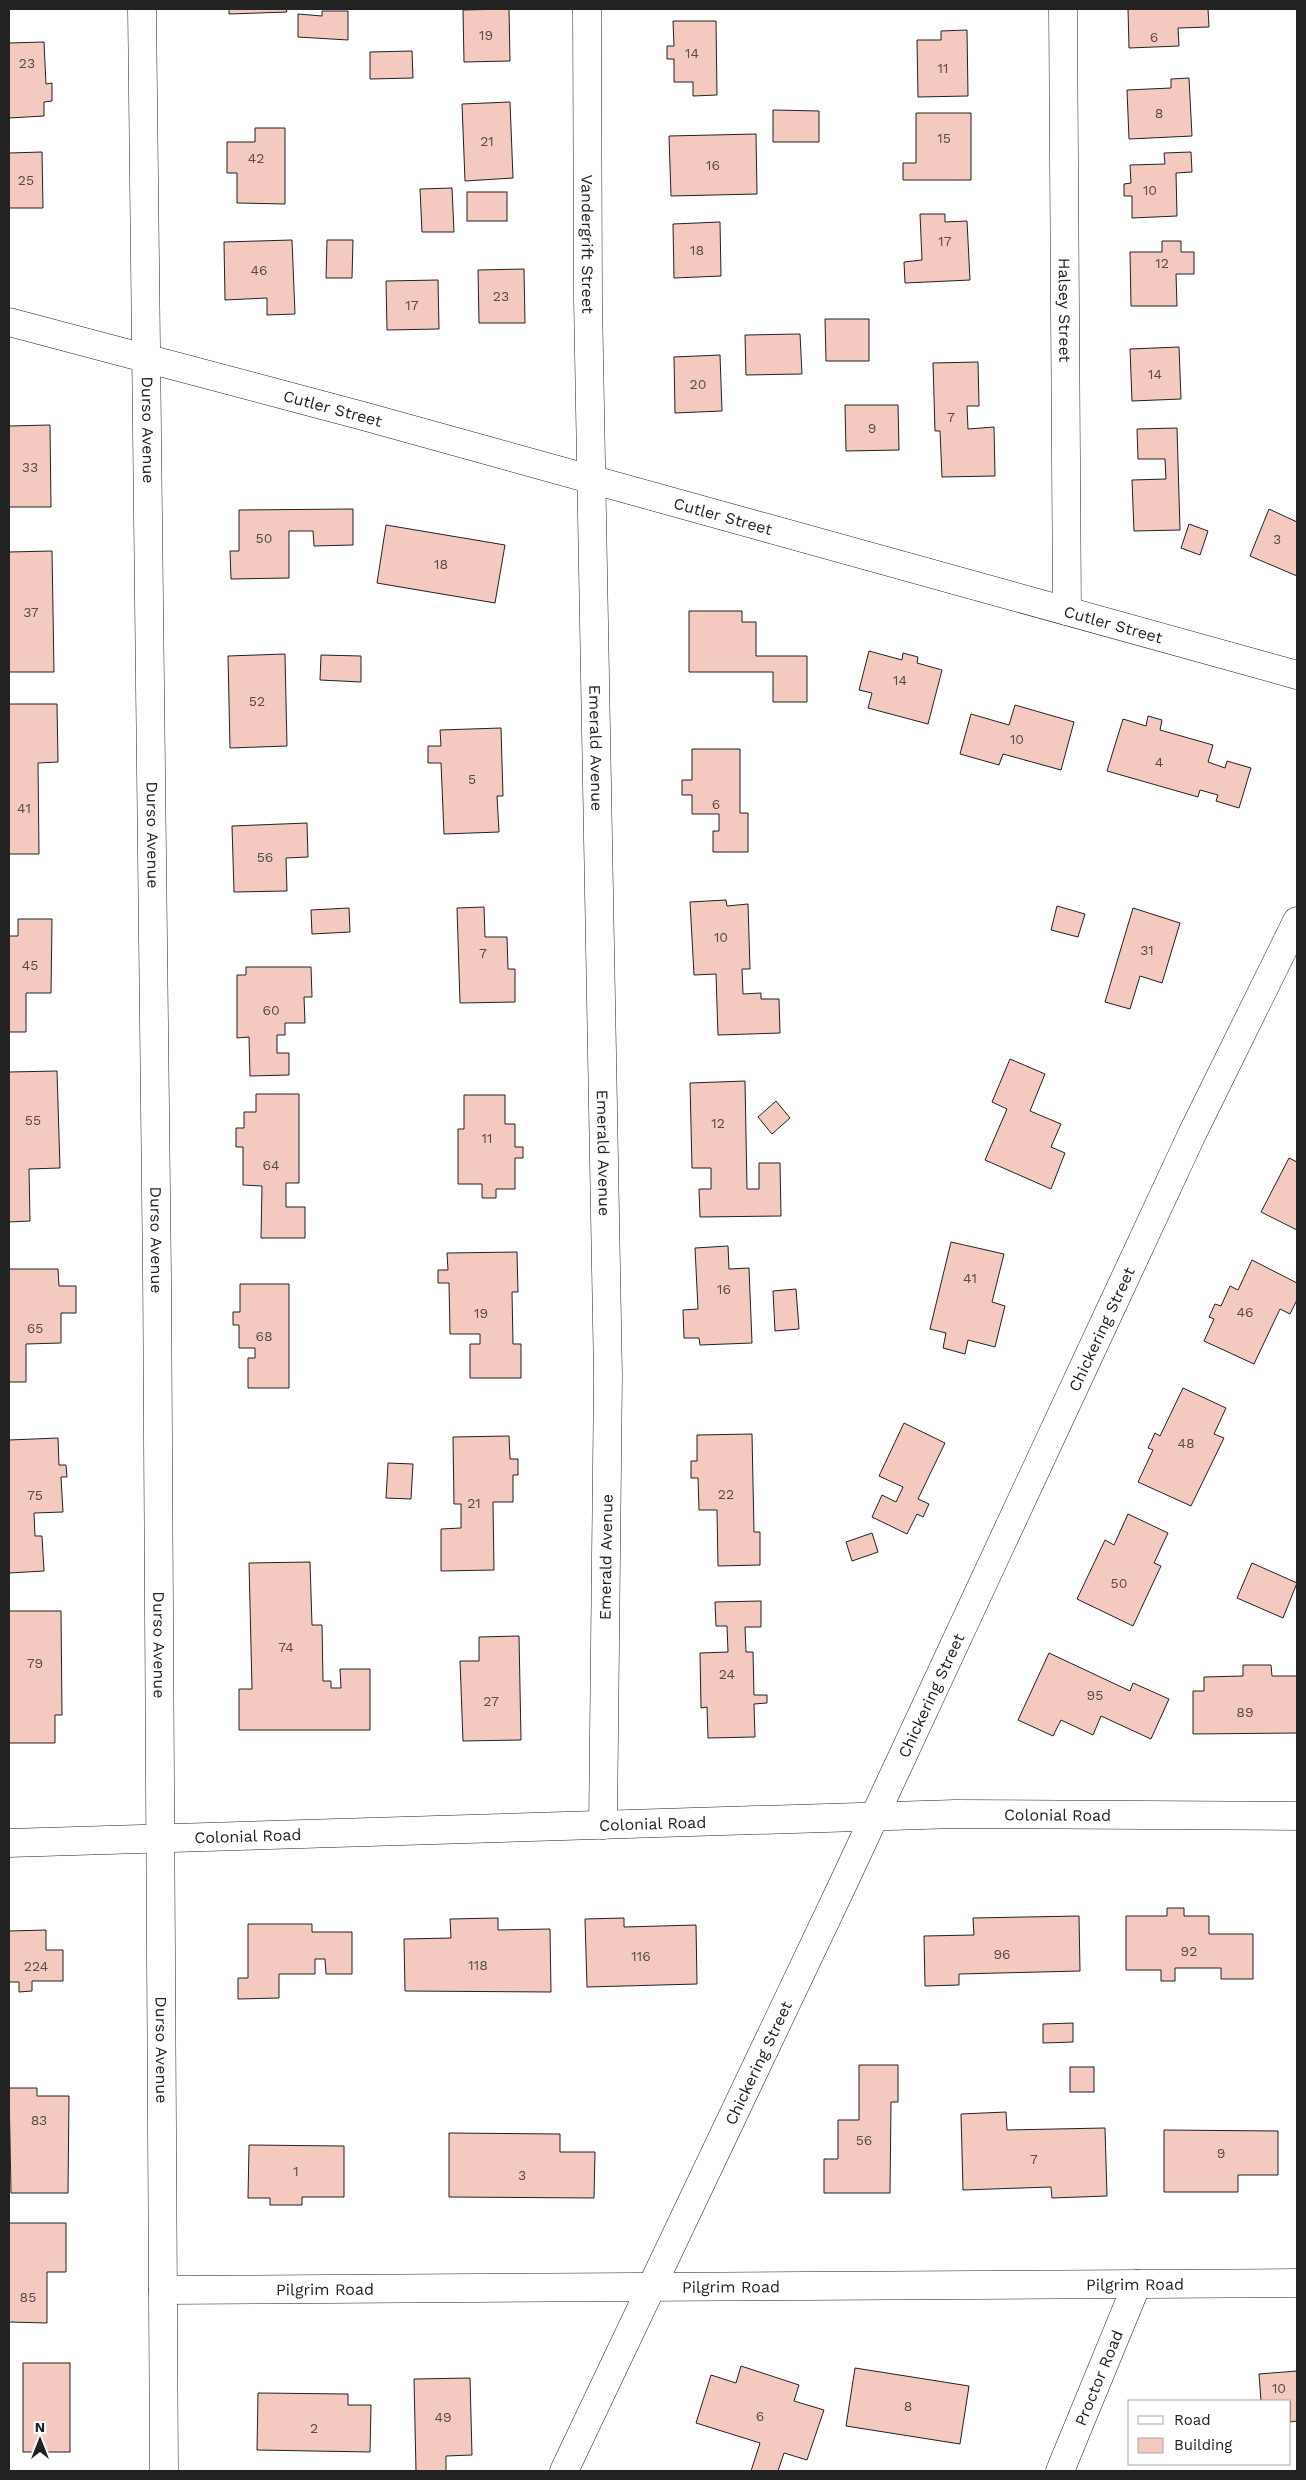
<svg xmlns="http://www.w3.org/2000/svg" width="1306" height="2480" font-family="'Work Sans',sans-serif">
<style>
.building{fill:#f3c9c0;stroke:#222}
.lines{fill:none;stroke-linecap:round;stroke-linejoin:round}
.street-casing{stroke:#222;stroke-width:29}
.street{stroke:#fff;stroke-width:28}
.labels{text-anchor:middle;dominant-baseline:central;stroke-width:4;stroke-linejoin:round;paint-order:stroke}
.number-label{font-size:14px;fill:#564c4a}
.street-label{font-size:16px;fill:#222;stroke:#fff}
</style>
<rect width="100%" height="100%" fill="#fff"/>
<g class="building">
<polygon points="229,9 286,9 287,12 229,14"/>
<polygon points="509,9 510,61 464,62 463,10"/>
<polygon points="1128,9 1208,9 1209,27 1178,28 1179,46 1129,48"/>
<polygon points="322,11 348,11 348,40 298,37 298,14 322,16"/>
<polygon points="673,21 716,21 717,95 693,96 693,82 674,82 674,59 667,59 667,46 674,46"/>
<polygon points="967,30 968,96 918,97 917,40 941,40 941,31"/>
<polygon points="44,42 46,84 52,83 52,101 44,102 44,116 9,118 9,43"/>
<polygon points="412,51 413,78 370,79 370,52"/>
<polygon points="1189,78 1192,136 1129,139 1127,90 1171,88 1171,79"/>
<polygon points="510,102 513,178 465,181 462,104"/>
<polygon points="773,110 819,111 819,142 773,142"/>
<polygon points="916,113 971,113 971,180 903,180 903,163 916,163"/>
<polygon points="255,128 285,128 285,204 237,203 237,173 227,173 227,142 255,142"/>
<polygon points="756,134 757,194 671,196 669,136"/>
<polygon points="42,152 43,208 9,208 9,153"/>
<polygon points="1191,152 1192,172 1176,173 1177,216 1132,218 1132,196 1124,196 1124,184 1131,183 1130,165 1165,164 1164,153"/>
<polygon points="452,188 454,232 422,232 420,189"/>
<rect x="467" y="192" width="40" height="29"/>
<polygon points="920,214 945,214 945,222 967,221 970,280 905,283 904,262 922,260"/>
<polygon points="720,222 721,276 674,278 673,224"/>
<polygon points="292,240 295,314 267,315 267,298 225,300 224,242"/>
<polygon points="327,240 353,240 352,278 326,278"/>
<polygon points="1162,241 1181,241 1181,252 1194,252 1194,274 1176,274 1177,306 1131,306 1130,252 1162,252"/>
<polygon points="524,269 525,323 479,323 478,270"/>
<polygon points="438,280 439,329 387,330 386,281"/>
<polygon points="825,319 869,319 869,361 826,361"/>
<polygon points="800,334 802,374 746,375 745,335"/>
<polygon points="1179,347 1181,399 1132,401 1130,349"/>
<polygon points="720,355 722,411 675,413 674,357"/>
<polygon points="978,362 979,406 967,406 968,429 994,427 995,476 942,477 940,431 935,431 933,363"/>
<polygon points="845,405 898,405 899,450 846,451"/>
<polygon points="50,425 51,507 9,507 9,426"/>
<polygon points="1177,428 1180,530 1134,531 1132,480 1166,479 1165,459 1138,459 1137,429"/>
<polygon points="353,509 353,545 314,546 313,531 289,531 289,578 231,579 230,551 239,551 239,510"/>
<polygon points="1269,509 1297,522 1297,576 1250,556"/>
<polygon points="1189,524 1208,531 1200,555 1181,548"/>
<polygon points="386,525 505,545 495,603 377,583"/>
<polygon points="52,551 54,672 9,672 9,552"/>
<polygon points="689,611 742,611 742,622 756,622 756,656 807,656 807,702 773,702 773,672 689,672"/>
<polygon points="869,651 902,660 903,653 918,657 917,663 942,670 928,724 868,708 872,693 859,690"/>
<polygon points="285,654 287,746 230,748 228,656"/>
<polygon points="321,655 361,656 361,682 320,680"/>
<polygon points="9,704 57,704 58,762 38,763 39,854 9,854"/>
<polygon points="1015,705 1074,722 1061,770 1003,754 999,765 960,754 971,714 1009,725"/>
<polygon points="1148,716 1162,720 1160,730 1213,745 1208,762 1225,768 1227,761 1251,768 1239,808 1216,801 1218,795 1200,790 1198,797 1107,771 1123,719 1146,726"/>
<polygon points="501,728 503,796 497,796 499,832 444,834 441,763 428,763 428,746 441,746 440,730"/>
<polygon points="692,749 740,749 740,813 748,813 748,852 713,852 713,831 719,831 719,814 692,814 692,795 682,795 682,780 692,780"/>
<polygon points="307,823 308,857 286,858 287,891 234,892 232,826"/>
<polygon points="726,900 727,906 748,904 750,969 742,969 743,994 761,993 761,999 779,999 780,1033 718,1035 716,974 694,975 690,902"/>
<polygon points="1057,906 1085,914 1078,937 1051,930"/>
<polygon points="484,907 485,937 507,937 508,969 515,969 515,1002 460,1003 457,908"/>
<polygon points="349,908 350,932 312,934 311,910"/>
<polygon points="1133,908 1180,923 1162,983 1140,976 1130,1009 1105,1002"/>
<polygon points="18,919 52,919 51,993 26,993 26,1032 9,1032 9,936 18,936"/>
<polygon points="246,967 311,967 312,997 304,997 305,1023 285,1023 285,1035 277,1035 277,1053 289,1053 289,1075 250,1076 249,1037 237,1038 237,975 246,975"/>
<polygon points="1010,1059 1045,1074 1030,1111 1061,1124 1051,1147 1065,1153 1051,1189 985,1160 1007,1109 992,1102"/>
<polygon points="57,1071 60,1168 29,1169 30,1221 9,1222 9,1072"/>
<polygon points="745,1081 747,1189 759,1189 759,1163 780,1163 781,1216 700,1217 699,1189 711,1189 711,1168 692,1168 690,1083"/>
<polygon points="256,1094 299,1094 299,1183 286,1183 286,1207 305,1207 305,1238 261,1238 262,1186 243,1185 243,1147 236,1147 236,1128 244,1128 244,1112 256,1112"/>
<polygon points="464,1095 505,1095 505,1124 515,1124 515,1147 523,1147 523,1158 515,1158 515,1189 496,1189 496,1198 482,1198 482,1184 458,1184 458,1129 464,1129"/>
<polygon points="776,1101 790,1118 772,1134 758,1117"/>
<polygon points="1289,1158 1297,1162 1297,1230 1261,1212"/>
<polygon points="951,1242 1004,1254 992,1302 1005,1306 995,1347 968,1340 965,1354 943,1348 946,1333 930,1329"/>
<polygon points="728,1246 729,1269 749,1268 752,1343 700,1345 699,1338 684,1338 683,1310 698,1309 695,1248"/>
<polygon points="517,1252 518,1292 512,1292 513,1344 521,1344 521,1378 470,1378 470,1344 480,1344 480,1334 450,1334 449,1283 438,1283 438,1270 448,1270 447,1253"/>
<polygon points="1252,1260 1297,1283 1297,1300 1290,1314 1280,1309 1254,1364 1204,1341 1214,1319 1209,1317 1215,1304 1221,1306 1230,1286 1238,1290"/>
<polygon points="9,1269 58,1269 59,1286 76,1286 76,1313 61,1313 61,1343 26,1344 26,1382 9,1382"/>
<polygon points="240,1284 289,1284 289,1388 248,1388 248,1358 255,1358 255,1348 239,1348 239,1325 233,1325 233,1312 240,1312"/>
<polygon points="796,1289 799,1329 775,1331 773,1291"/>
<polygon points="1183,1388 1226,1408 1214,1434 1224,1438 1191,1506 1138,1482 1153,1450 1148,1448 1155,1433 1160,1436"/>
<polygon points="904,1423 945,1443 918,1499 929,1504 923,1517 917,1514 907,1534 872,1517 882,1495 896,1502 903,1487 879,1476"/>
<polygon points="752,1434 754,1532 760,1532 760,1565 718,1566 717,1510 699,1510 698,1478 691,1478 691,1461 697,1461 697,1435"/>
<polygon points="509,1436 510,1459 518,1459 518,1475 513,1475 513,1502 493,1502 494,1570 441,1571 441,1529 461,1528 461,1504 454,1504 453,1437"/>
<polygon points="58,1438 59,1465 66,1465 67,1477 61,1477 63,1512 34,1513 35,1536 42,1536 44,1571 9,1573 9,1440"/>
<polygon points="388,1463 413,1464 411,1499 386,1498"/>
<polygon points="1128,1514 1168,1533 1154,1563 1161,1566 1133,1626 1077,1599 1105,1540 1114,1545"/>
<polygon points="872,1533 878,1552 852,1561 846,1542"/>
<polygon points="310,1562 312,1625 322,1625 323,1681 331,1681 331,1688 341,1688 340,1669 370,1669 370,1730 239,1730 239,1689 252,1689 249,1563"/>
<polygon points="1252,1563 1297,1583 1283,1618 1237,1598"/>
<polygon points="761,1601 761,1627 745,1627 746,1652 753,1652 754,1695 767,1695 767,1703 754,1704 755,1737 708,1738 707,1707 701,1708 700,1653 728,1652 727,1626 716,1626 715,1602"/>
<polygon points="9,1611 61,1611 62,1715 55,1715 55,1743 9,1743"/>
<polygon points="519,1636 521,1740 463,1741 460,1661 479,1661 479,1637"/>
<polygon points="1049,1653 1130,1691 1133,1683 1169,1699 1151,1739 1101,1716 1093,1735 1061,1720 1053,1736 1018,1720"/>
<polygon points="1243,1665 1271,1665 1272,1676 1297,1676 1297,1733 1193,1734 1193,1691 1204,1691 1204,1677 1243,1676"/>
<polygon points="1167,1908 1184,1908 1184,1916 1209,1916 1209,1934 1253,1934 1253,1979 1221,1979 1221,1968 1175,1968 1175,1981 1161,1981 1161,1970 1126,1970 1126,1916 1167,1916"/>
<polygon points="1079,1916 1080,1971 959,1974 959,1985 925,1986 924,1936 974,1935 973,1918"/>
<polygon points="498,1918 498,1930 550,1929 551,1992 405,1991 404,1939 451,1938 450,1919"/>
<polygon points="624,1918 624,1927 696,1925 697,1984 587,1987 585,1919"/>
<polygon points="248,1924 312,1924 312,1932 352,1932 352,1974 326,1974 325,1959 315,1959 315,1974 279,1974 279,1998 238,1999 238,1978 248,1978"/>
<polygon points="46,1930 46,1950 63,1950 63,1981 32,1981 32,1991 19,1992 19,1982 9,1982 9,1931"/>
<polygon points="1073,2023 1073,2042 1043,2043 1043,2024"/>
<polygon points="859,2065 898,2065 898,2102 891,2102 890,2193 824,2193 824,2159 838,2159 838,2120 859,2120"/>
<rect x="1070" y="2067" width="24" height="25"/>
<polygon points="9,2088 37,2088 37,2096 69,2096 68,2193 11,2193"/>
<polygon points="1006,2112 1007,2130 1105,2128 1107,2196 1052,2198 1051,2187 963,2190 961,2114"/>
<polygon points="1164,2130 1278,2131 1278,2175 1238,2175 1238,2192 1164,2192"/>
<polygon points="449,2133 560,2134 560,2152 595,2152 594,2198 449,2197"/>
<polygon points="249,2145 344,2146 344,2197 302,2197 302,2205 270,2205 270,2198 248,2198"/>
<polygon points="9,2223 66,2223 66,2272 47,2272 47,2323 9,2322"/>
<rect x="23" y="2363" width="47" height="89"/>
<polygon points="741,2366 799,2385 794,2401 824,2410 807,2460 784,2453 778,2471 751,2471 760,2443 696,2423 711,2375 736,2383"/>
<polygon points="855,2368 969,2386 960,2444 846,2426"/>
<polygon points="1297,2371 1297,2421 1290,2422 1290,2401 1261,2401 1259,2374"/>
<polygon points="470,2378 472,2455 446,2456 446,2471 416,2471 414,2379"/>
<polygon points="258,2393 348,2394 348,2405 371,2405 370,2452 257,2450"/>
</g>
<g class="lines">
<defs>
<g id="street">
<path id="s1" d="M142,9c14,821 18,1641 22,2462"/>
<path id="s2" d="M587,9l1,291 20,1076 -5,449"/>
<path id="s3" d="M1063,9l4,602"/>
<path id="s4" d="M9,322l354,94 934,259"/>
<path id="s5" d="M9,1843l946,-29 342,2"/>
<path id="s6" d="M163,2290l1134,-7"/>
<path id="s7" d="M564,2471l279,-587 350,-752 104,-211"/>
<path id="s8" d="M1060,2471l77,-187"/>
</g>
</defs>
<use href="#street" class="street-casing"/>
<use href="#street" class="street"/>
</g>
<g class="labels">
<g class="number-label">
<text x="486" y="35">19</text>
<text x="1154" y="37">6</text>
<text x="692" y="53">14</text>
<text x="27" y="63">23</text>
<text x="943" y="68">11</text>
<text x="1159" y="113">8</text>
<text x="944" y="138">15</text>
<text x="487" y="141">21</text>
<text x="256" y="158">42</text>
<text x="713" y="165">16</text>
<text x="26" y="180">25</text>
<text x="1150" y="190">10</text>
<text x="945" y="241">17</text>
<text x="697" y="250">18</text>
<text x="1162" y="263">12</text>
<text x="259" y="270">46</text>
<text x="501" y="296">23</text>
<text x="412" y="305">17</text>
<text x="1155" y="374">14</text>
<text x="698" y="384">20</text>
<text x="951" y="417">7</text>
<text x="872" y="428">9</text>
<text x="30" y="467">33</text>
<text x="264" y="538">50</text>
<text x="1277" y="539">3</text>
<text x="441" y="564">18</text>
<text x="31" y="612">37</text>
<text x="900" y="680">14</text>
<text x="257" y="701">52</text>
<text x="1017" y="739">10</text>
<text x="1159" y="762">4</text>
<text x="472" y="779">5</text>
<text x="716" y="804">6</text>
<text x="24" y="808">41</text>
<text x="265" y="857">56</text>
<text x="721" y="937">10</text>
<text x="1147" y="950">31</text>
<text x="483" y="953">7</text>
<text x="30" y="965">45</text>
<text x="271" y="1010">60</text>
<text x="33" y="1120">55</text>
<text x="718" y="1123">12</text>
<text x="487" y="1138">11</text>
<text x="271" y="1165">64</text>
<text x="970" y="1278">41</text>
<text x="724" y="1289">16</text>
<text x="1245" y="1312">46</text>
<text x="481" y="1313">19</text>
<text x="35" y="1328">65</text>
<text x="264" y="1336">68</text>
<text x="1186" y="1443">48</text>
<text x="726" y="1494">22</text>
<text x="35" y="1495">75</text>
<text x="474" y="1503">21</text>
<text x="1119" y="1583">50</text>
<text x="286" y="1647">74</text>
<text x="35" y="1663">79</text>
<text x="727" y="1674">24</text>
<text x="1095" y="1695">95</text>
<text x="491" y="1701">27</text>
<text x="1245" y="1712">89</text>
<text x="1189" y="1951">92</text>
<text x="1002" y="1954">96</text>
<text x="641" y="1956">116</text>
<text x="478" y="1965">118</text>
<text x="36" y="1966">224</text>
<text x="39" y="2120">83</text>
<text x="864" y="2140">56</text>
<text x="1221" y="2153">9</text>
<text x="1034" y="2159">7</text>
<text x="296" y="2171">1</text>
<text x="522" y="2175">3</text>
<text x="28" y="2297">85</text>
<text x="1279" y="2388">10</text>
<text x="908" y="2406">8</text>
<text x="760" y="2416">6</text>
<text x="443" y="2417">49</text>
<text x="314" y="2428">2</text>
</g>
<g class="street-label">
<text stroke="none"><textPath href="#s2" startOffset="235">Vandergrift Street</textPath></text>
<text stroke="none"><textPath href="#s3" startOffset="301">Halsey Street</textPath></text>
<text stroke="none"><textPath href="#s4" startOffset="335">Cutler Street</textPath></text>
<text stroke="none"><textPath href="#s1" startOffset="421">Durso Avenue</textPath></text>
<text stroke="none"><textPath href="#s4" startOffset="740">Cutler Street</textPath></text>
<text stroke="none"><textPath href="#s4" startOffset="1145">Cutler Street</textPath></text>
<text stroke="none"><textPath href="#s2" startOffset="739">Emerald Avenue</textPath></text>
<text stroke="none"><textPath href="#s1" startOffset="826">Durso Avenue</textPath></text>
<text stroke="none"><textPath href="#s2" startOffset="1144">Emerald Avenue</textPath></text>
<text stroke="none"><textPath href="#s1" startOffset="1231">Durso Avenue</textPath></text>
<text stroke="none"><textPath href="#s7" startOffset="1262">Chickering Street</textPath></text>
<text transform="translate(606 1557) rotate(-89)">Emerald Avenue</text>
<text stroke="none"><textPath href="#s1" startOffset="1636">Durso Avenue</textPath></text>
<text stroke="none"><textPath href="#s7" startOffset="858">Chickering Street</textPath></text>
<text stroke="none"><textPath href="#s5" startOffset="1049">Colonial Road</textPath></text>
<text stroke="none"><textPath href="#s5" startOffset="644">Colonial Road</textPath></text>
<text stroke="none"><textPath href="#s5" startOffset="239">Colonial Road</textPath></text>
<text stroke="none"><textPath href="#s1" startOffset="2041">Durso Avenue</textPath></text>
<text stroke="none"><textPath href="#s7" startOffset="452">Chickering Street</textPath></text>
<text stroke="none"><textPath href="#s6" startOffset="972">Pilgrim Road</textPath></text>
<text stroke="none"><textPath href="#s6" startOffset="568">Pilgrim Road</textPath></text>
<text stroke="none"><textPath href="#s6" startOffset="162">Pilgrim Road</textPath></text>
<text stroke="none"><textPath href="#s8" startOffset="101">Proctor Road</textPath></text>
</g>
</g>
<rect width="1306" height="2480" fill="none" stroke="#222222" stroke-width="20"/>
<rect x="1128" y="2400" width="162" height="65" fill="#ffffff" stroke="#a7a7a7"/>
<rect x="1138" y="2416" width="25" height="8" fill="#ffffff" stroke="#a7a7a7"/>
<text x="1174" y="2425" font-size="15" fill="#222222">Road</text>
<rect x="1138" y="2438" width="25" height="15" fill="#f3c9c0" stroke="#a7a7a7"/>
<text x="1174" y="2450" font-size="15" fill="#222222">Building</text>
<g transform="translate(40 2440)" stroke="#ffffff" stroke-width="4" paint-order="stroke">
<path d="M0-4L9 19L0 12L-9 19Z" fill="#222222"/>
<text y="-8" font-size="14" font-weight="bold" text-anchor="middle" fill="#222222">N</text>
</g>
</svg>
